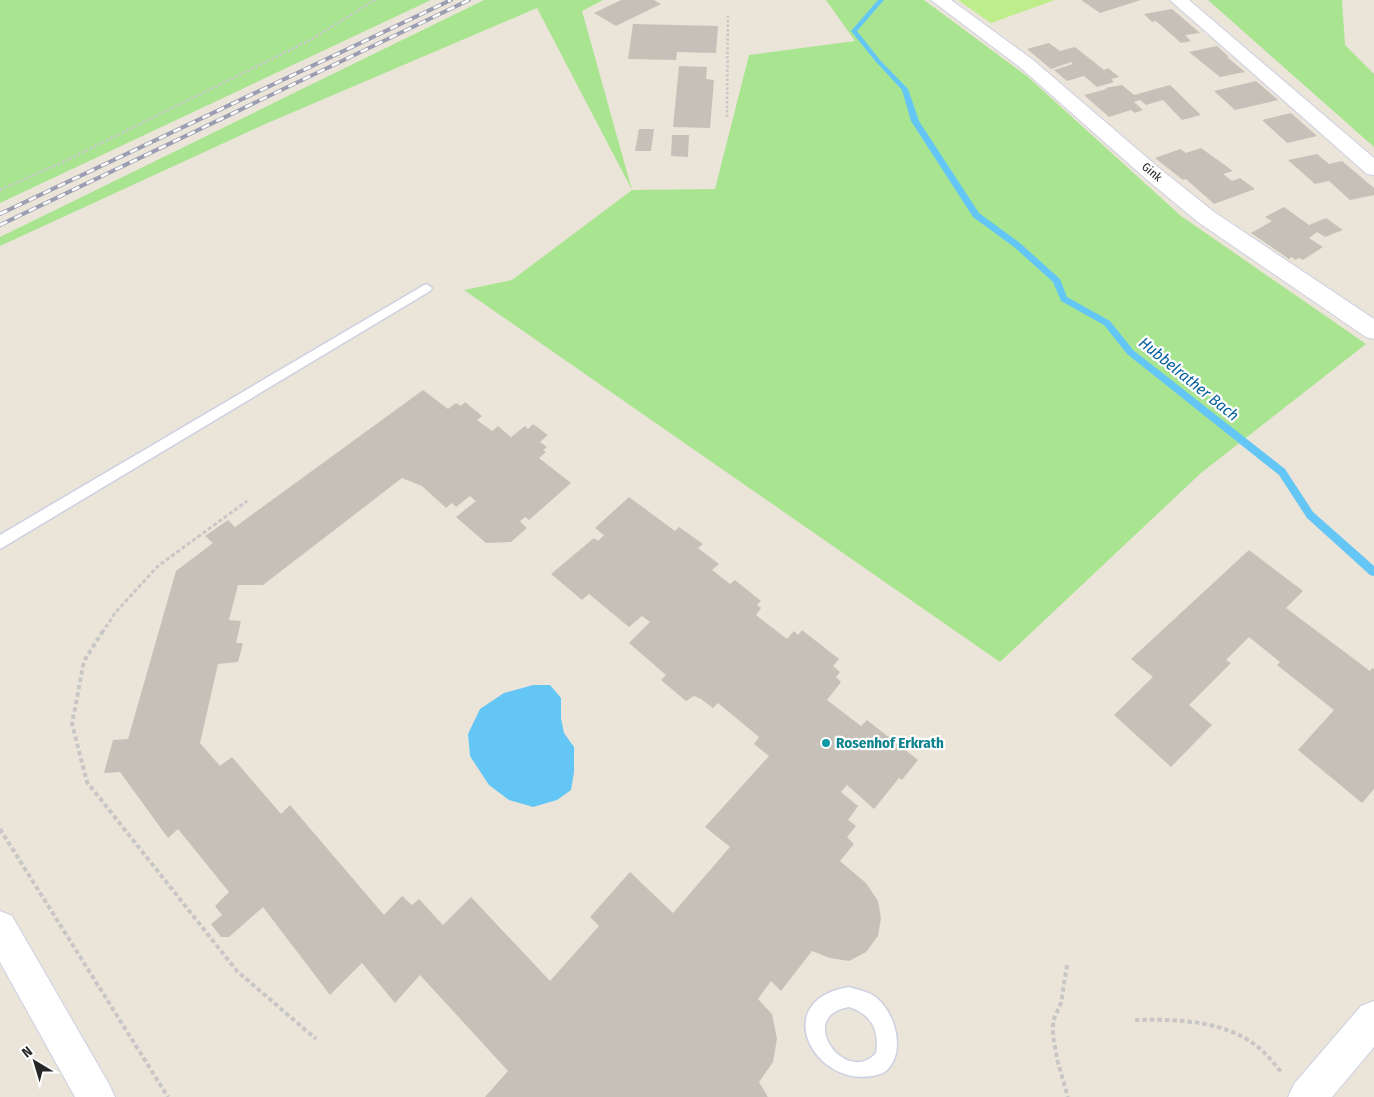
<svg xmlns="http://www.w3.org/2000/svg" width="1374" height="1097" font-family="'Fira Sans Condensed',sans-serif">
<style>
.green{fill:#a9e591}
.pitch{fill:#beee8b}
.water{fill:#64c6f4}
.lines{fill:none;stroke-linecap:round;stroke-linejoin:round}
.stream{fill:#64c6f4;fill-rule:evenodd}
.building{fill:#c6c1b8}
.service-casing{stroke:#cdd0e2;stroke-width:3}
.minor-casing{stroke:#cdd0e2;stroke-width:2}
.tertiary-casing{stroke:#cdd0e2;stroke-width:2}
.secondary-casing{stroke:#cdd0e2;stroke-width:2}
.path-far2{stroke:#c7c7c7;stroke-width:2.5;stroke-dasharray:2.5 2;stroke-linecap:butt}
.path-far1{stroke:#c7c7c7;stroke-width:3;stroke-dasharray:4 2.5;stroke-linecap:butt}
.path{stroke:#c7c7c7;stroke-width:4;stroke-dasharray:4.5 3;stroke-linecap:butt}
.service{fill:#fff;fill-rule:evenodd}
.minor{fill:#fff;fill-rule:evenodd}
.tertiary{fill:#fff;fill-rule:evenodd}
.secondary{fill:#fff;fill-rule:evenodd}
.rail-casing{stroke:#9b9db3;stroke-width:4}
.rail{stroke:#fff;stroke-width:2.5;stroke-dasharray:8;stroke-linecap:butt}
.culture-dot{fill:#0f9aa8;stroke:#fff;stroke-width:2}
.labels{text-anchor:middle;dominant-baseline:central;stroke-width:4.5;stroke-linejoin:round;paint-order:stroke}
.far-street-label{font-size:12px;fill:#272727;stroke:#fff}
.culture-label{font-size:15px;font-weight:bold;fill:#0d838f;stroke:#fff;text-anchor:start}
.water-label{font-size:16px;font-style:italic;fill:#06609d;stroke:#fff}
</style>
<rect width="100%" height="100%" fill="#ebe4d8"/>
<g class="green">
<polygon points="0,0 431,0 0,203"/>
<polygon points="484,0 603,0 582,11 632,190 715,189 749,55 855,41 826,0 924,0 1028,77 1181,216 1366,344 1201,473 1000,662 464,290 512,280 632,190 537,8 263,125 0,246 0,237"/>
<polygon points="1208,0 1342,0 1345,45 1374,74 1374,147"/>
</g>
<polygon class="pitch" points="958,0 1055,0 991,23"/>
<polygon class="water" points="533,685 550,685 561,698 561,718 564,733 574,747 574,772 571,790 557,800 533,807 509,800 489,785 470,756 468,734 480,709 504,693"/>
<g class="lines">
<polygon class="stream" points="878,0 884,0 857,31 880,60 908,89 919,121 979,213 1020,243 1060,279 1067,297 1110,321 1133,350 1285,469 1313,512 1374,566 1374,576 1370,575 1307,518 1279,475 1127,354 1104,325 1061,301 1053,282 1014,247 973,217 911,121 902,90 876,62 851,31"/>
</g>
<g class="building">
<polygon points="621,0 654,0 661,4 616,26 594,13"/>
<polygon points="1081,0 1141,0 1100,13"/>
<polygon points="1172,9 1200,33 1185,35 1191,41 1181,43 1156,21 1152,22 1144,14"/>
<polygon points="633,24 718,26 716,53 677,52 676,60 628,59"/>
<polygon points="1049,43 1060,51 1075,47 1104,70 1108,68 1119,77 1111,79 1114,82 1097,87 1084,76 1067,81 1054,70 1073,64 1071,62 1051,69 1027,49"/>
<polygon points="1217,46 1229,57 1227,57 1245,72 1220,77 1189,52"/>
<polygon points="679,66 707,67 706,79 714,80 710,128 673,127"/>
<polygon points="1256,81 1278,100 1235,110 1214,91"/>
<polygon points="1122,85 1134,95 1170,85 1201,115 1182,120 1163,100 1146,105 1140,100 1134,102 1143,110 1135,113 1131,110 1109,117 1084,95 1107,89 1105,88"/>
<polygon points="1291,113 1317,136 1287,143 1262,120"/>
<polygon points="639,129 654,129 651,151 635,151"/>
<polygon points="672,135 689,135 688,157 671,156"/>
<polygon points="1201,148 1233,171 1223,174 1232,181 1240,178 1255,189 1214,204 1186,179 1183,180 1155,158 1180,149 1186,153"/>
<polygon points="1317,154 1329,164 1342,161 1374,188 1374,195 1350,200 1329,181 1315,184 1288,160"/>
<polygon points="1284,207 1309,225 1326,218 1343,230 1325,237 1317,232 1309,238 1323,247 1303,260 1299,258 1295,260 1292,257 1289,259 1251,233 1272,221 1265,217"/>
<polygon points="423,390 448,409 456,403 461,406 465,402 482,416 477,420 492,431 498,426 511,437 525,426 528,429 533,424 548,435 540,442 547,447 543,450 546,452 539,458 571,483 529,520 525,517 520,521 527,528 511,542 486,543 456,517 476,501 470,496 456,507 452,503 446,508 422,486 402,478 263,585 238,585 229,620 241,621 236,643 243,643 238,662 218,664 200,743 220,766 232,757 281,814 290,805 384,915 402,896 412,905 419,899 443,925 471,897 550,981 599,926 590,917 630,872 673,913 730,847 705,827 769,756 754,744 759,737 718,703 713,708 701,699 694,696 686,701 661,680 666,675 629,643 650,622 642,616 629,627 589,594 582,600 551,574 594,538 598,541 604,535 595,528 629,497 675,531 679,527 703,544 698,548 719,564 712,570 730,584 735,580 761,601 757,605 761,608 756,615 787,639 794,631 798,635 802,630 839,659 833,666 840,672 836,677 841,682 827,700 861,726 867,720 918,760 902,780 899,778 874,809 847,785 841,792 858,806 848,820 856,826 847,837 854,844 840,861 866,883 878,901 881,918 878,936 866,952 849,961 830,958 812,951 781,991 771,981 758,999 772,1014 777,1039 773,1062 759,1082 768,1097 485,1097 508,1071 420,975 395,1003 362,963 330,995 263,907 229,937 221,937 211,924 222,915 215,906 229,892 178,829 168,838 120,772 104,773 113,740 128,739 176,571 213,543 205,536 228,520 235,527"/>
<polygon points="1249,550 1303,591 1286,608 1370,671 1372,668 1374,669 1374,789 1362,803 1298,750 1334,710 1277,665 1280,662 1249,637 1226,660 1231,663 1189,705 1212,725 1171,767 1114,715 1153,677 1131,659"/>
</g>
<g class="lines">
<defs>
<g id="service">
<polygon points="426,284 432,288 430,291 0,549 0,535"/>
<path d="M849,987c8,3 18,4 25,9 22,15 34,61 9,77 -64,24 -119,-72 -34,-86zM849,1007c22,7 31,23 27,46 -30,34 -82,-37 -27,-46z"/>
</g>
<g id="minor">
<polygon points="931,0 951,0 1033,60 1159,168 1214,212 1374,319 1374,339 1366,337 1198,222 1145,178 1021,68"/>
<polygon points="1170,0 1189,0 1374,158 1374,175 1367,174"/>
</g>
<polygon id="tertiary" points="0,911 12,916 109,1084 115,1097 75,1097 0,962"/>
<polygon id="secondary" points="1374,1001 1374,1047 1332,1097 1288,1097 1294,1084 1361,1006"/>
</defs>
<use href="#service" class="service-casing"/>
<use href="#minor" class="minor-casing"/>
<use href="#tertiary" class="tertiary-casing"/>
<use href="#secondary" class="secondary-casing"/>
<g class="path-far2">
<polyline points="727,117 728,15"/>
<polyline points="0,190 61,163 312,39 375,0"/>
</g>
<polyline class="path-far1" points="102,633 115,613 158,566 247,501"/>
<g class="path">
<polyline points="103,631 84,661 72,724 87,782 237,971 316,1039"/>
<polyline points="0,829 168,1097"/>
<polyline points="1067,965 1061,1003 1053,1021 1053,1036 1058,1063 1068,1097"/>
<path d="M1135,1020c39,-1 86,0 119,24 11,8 19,18 27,28"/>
</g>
<use href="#service" class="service"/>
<use href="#minor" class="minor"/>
<use href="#tertiary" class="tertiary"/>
<use href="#secondary" class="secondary"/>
<defs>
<g id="rail">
<polyline points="0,214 451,0"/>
<polyline points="0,225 469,0"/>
</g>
</defs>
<use href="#rail" class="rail-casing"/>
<use href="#rail" class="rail"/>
</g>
<circle class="culture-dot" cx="826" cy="743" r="5"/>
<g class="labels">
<g class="far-street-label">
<text transform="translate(1152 172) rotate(40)">Gink</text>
</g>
<g class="culture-label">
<text x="836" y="743">Rosenhof Erkrath</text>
</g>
<g class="water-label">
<text transform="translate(1189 379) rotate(39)">Hubbelrather Bach</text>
</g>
</g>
<g transform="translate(35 1062) rotate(322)" stroke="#ffffff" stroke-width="4" paint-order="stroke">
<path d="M0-4L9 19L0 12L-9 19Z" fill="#272727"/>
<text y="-8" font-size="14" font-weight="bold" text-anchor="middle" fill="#272727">N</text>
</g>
</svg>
